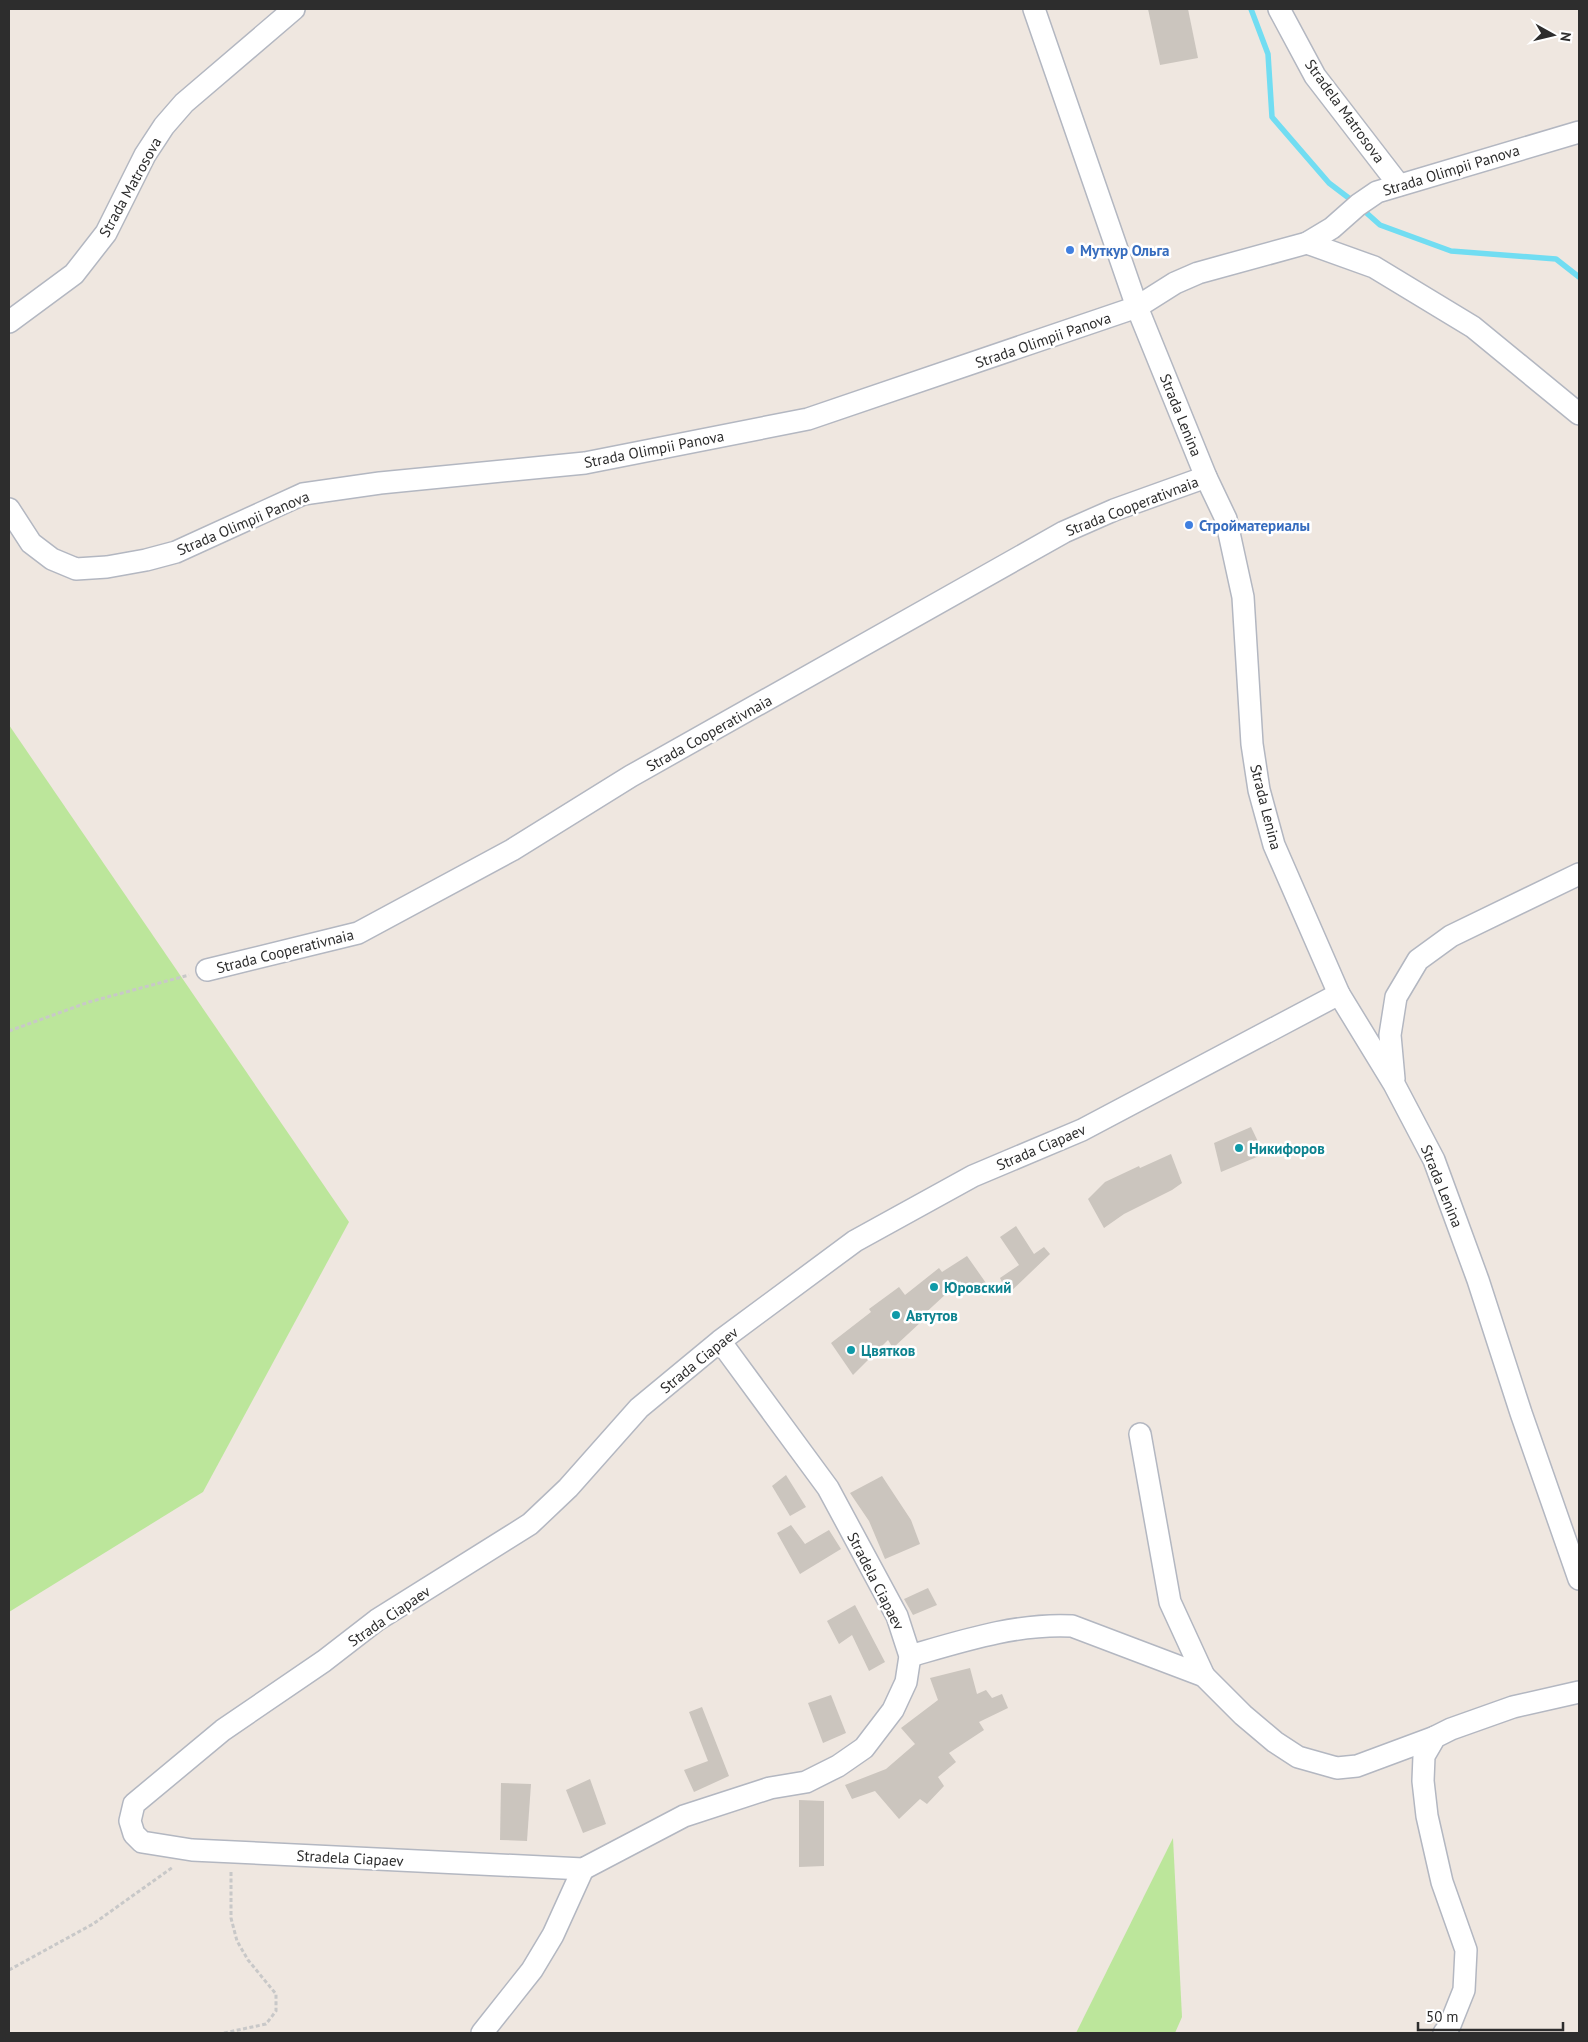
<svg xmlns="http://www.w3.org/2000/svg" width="1588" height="2042" font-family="'PT Sans',sans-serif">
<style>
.green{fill:#bce69b}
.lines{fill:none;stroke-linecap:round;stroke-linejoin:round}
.stream{stroke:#71ddf2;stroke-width:5.5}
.building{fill:#cbc5be}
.minor-casing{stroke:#b3b7c1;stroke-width:24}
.path{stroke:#c8c8c8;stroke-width:3;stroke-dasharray:4 2.5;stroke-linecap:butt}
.minor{stroke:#fff;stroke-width:21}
.shop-dot{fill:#3f7fe0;stroke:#fff;stroke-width:2}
.culture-dot{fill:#0f9aa8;stroke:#fff;stroke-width:2}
.labels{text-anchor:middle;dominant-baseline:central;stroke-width:5;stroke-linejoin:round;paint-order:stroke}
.street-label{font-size:15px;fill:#2d2d2d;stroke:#fff}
.shop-label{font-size:15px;font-weight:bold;fill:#366cbe;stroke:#fff;text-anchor:start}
.culture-label{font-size:15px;font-weight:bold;fill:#0d838f;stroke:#fff;text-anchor:start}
</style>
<rect width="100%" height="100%" fill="#efe7e0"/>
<g class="green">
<polygon points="9,725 349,1222 203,1492 9,1612"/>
<polygon points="1173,1838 1182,2017 1175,2033 1076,2033"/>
</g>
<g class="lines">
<g class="stream">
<polyline points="1251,9 1268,54 1272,117 1329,183 1354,202"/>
<polyline points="1361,208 1380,225 1451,251 1556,259 1579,277"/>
</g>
</g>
<g class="building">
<polygon points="1148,9 1188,9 1198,58 1160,65"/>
<polygon points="1251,1127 1264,1154 1221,1172 1214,1143"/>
<polygon points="1171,1154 1182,1183 1172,1190 1124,1214 1104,1228 1088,1199 1105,1182 1139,1166 1140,1168"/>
<polygon points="1016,1226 1034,1254 1044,1247 1050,1254 1008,1294 1000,1278 1019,1265 1000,1237"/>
<polygon points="967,1256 986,1283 970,1293 960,1281 920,1318 922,1321 893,1348 888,1340 853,1375 831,1343 871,1312 869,1309 899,1287 905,1295 939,1268 942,1272"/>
<polygon points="786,1475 806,1507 790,1516 772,1486"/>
<polygon points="882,1476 911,1520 920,1544 885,1559 869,1521 850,1493"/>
<polygon points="791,1525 805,1544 829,1530 841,1549 800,1574 777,1533"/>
<polygon points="928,1588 937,1605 913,1615 904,1599"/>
<polygon points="855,1605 885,1662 869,1671 852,1635 839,1644 827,1621"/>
<polygon points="970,1668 977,1694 986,1690 992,1698 1002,1694 1008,1708 979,1722 984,1730 949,1753 956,1762 938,1777 944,1786 927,1804 920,1799 899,1819 875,1791 852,1799 845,1785 886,1769 915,1744 901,1728 938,1700 930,1678"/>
<polygon points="831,1695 846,1733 823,1743 808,1703"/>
<polygon points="702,1707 729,1776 694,1792 684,1770 708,1761 689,1712"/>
<polygon points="590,1779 606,1824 583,1833 566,1790"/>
<polygon points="501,1783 531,1784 527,1841 500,1840"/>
<polygon points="799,1800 824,1801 824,1866 799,1867"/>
</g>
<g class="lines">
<defs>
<g id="minor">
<polyline points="1034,9 1137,307 1206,477 1226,519 1243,597 1252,744 1259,790 1274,845 1339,994 1394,1084 1434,1160 1478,1280 1521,1413 1579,1579"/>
<polyline points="1279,9 1315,76 1399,185"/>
<polyline points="1307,243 1374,267 1473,327 1579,414"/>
<polyline points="9,322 74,274 106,233 145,155 164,126 184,103 294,9"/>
<polyline points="9,509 31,543 52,559 76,569 107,567 146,560 176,552 303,494 380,483 585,463 808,419 1137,307 1175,283 1198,273 1307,243 1332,228 1358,205 1377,192 1579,132"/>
<polyline points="207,970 358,933 512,850 631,776 1064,532 1114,510 1206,477"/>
<polyline points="1394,1079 1390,1035 1396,997 1418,960 1451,936 1579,874"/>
<polyline points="720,1341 828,1488 897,1616 910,1656 906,1682 893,1710 864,1748 838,1766 806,1782 770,1788 684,1816 583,1869 192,1850 142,1842 134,1834 130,1821 134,1804 223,1730 324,1661 377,1620 530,1524 568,1488 639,1408 720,1341 855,1241 973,1176 1082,1130 1339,994"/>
<polyline points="1140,1434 1170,1602 1204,1676"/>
<path d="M910,1656c52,-15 107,-33 162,-30l132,50 39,39 32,27 23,15 39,11 20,-2 78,-29"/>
<polyline points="482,2033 532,1970 553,1935 583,1869"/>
<polyline points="1444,2033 1450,2025 1464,1990 1466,1950 1442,1882 1427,1816 1423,1781 1424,1756 1435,1737 1451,1729 1513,1707 1579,1692"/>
</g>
</defs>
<use href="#minor" class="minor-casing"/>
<g class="path">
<polyline points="9,1031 89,1002 189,975"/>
<polyline points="9,1970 93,1924 173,1867"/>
<polyline points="224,2033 266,2024 276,2011 276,1994 248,1960 237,1941 231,1918 231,1871"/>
</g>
<use href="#minor" class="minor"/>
</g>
<g class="shop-dot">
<circle cx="1070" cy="250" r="5"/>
<circle cx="1189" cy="525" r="5"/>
</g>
<g class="culture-dot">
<circle cx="1239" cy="1148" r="5"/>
<circle cx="934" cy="1287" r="5"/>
<circle cx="896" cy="1315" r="5"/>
<circle cx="851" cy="1350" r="5"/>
</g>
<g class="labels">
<g class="street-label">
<text transform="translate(1345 111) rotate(54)">Stradela Matrosova</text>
<text transform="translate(1451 170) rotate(-17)">Strada Olimpii Panova</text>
<text transform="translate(130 187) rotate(-61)">Strada Matrosova</text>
<text transform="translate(1043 340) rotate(-19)">Strada Olimpii Panova</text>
<text transform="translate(1181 415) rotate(68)">Strada Lenina</text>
<text transform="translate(654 449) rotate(-11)">Strada Olimpii Panova</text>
<text transform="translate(1132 506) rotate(-21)">Strada Cooperativnaia</text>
<text transform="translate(243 523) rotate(-23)">Strada Olimpii Panova</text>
<text transform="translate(709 733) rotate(-29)">Strada Cooperativnaia</text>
<text transform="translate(1266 807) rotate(76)">Strada Lenina</text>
<text transform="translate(285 951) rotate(-14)">Strada Cooperativnaia</text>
<text transform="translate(1041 1147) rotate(-23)">Strada Ciapaev</text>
<text transform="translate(1442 1186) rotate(68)">Strada Lenina</text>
<text transform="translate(699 1360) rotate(-39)">Strada Ciapaev</text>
<text transform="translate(876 1581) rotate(63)">Stradela Ciapaev</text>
<text transform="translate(389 1616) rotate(-34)">Strada Ciapaev</text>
<text transform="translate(350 1858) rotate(3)">Stradela Ciapaev</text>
</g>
<g class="shop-label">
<text x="1080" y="250">Муткур Ольга</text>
<text x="1199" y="525">Стройматериалы</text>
</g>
<g class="culture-label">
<text x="1249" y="1148">Никифоров</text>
<text x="944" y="1287">Юровский</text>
<text x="906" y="1315">Автутов</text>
<text x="861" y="1350">Цвятков</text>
</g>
</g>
<rect width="1588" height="2042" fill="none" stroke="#2d2d2d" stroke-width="20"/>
<g transform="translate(1553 35) rotate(98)" stroke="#ffffff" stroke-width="4" paint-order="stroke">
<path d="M0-4L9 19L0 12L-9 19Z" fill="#2d2d2d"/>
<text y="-8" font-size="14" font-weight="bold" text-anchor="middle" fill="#2d2d2d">N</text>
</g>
<path d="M1418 2022v8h145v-8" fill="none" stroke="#2d2d2d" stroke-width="2.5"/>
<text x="1426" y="2022" font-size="15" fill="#2d2d2d" stroke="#ffffff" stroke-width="4" paint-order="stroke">50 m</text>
</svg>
